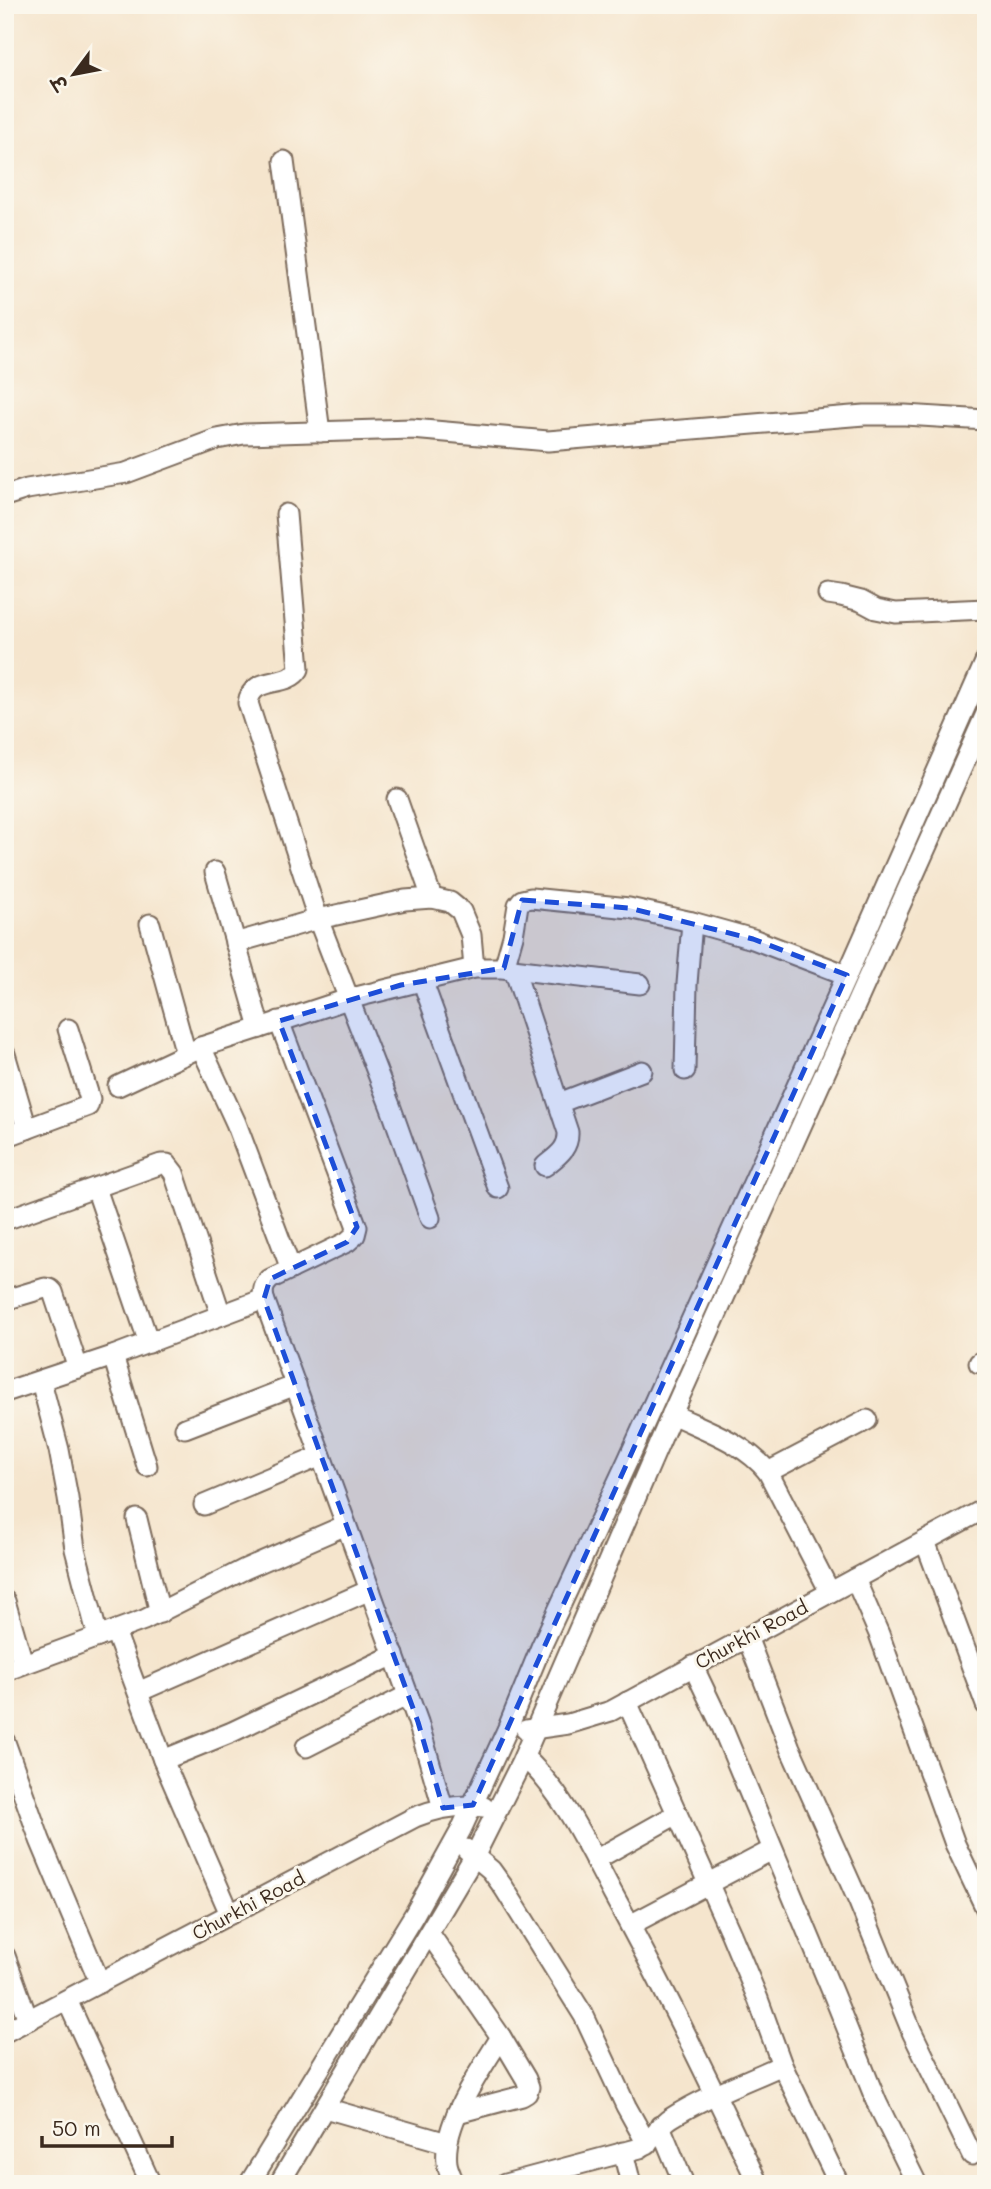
<svg xmlns="http://www.w3.org/2000/svg" width="991" height="2189" font-family="Mali,'Playpen Sans Deva',sans-serif">
<style>
.lines{fill:none;stroke-linecap:round;stroke-linejoin:round}
.minor-casing{stroke:#7c6b5b;stroke-width:23}
.minor{stroke:#fff;stroke-width:19}
.marked{fill:#1d4ed8;fill-opacity:0.2;stroke:#1d4ed8;stroke-width:5;stroke-dasharray:14 9;stroke-linejoin:round}
.labels{text-anchor:middle;dominant-baseline:central;stroke-width:6;stroke-linejoin:round;paint-order:stroke}
.street-label{font-size:19px;fill:#3b2a1e;stroke:#fbf7ec}
</style>
<rect width="100%" height="100%" fill="#fbf7ec"/>
<filter id="ink" filterUnits="userSpaceOnUse"><feTurbulence type="fractalNoise" baseFrequency=".0143" numOctaves="2"/><feDisplacementMap in="SourceGraphic" scale="14" xChannelSelector="R" yChannelSelector="G"/><feConvolveMatrix kernelMatrix="1 2 1 2 8 2 1 2 1" color-interpolation-filters="sRGB"/></filter>
<filter id="wash" filterUnits="userSpaceOnUse"><feTurbulence type="fractalNoise" baseFrequency=".00686" numOctaves="4" result="noise"/><feDisplacementMap in="SourceGraphic" scale="28" xChannelSelector="R" yChannelSelector="G"/><feGaussianBlur stdDeviation="1.57" result="paint"/><feColorMatrix in="noise" values="0 0 0 0 0 0 0 0 0 0 0 0 0 0 0 0 0 1.4 0 .05"/><feComposite in="paint" operator="in"/></filter>
<g filter="url(#wash)">
<rect width="100%" height="100%" fill="#f5e5cd"/>
</g>
<g filter="url(#ink)">
<g class="lines">
<defs>
<g id="minor">
<polyline points="284,161 320,432"/>
<polyline points="5,496 27,489 126,473 217,439 244,434 412,429 548,441 864,415 905,415 986,420"/>
<path d="M286,514l13,155c-12,20 -47,5 -51,34l70,216 73,189 39,110"/>
<polyline points="828,594 841,596 861,601 876,609 896,613 986,609"/>
<polyline points="397,799 432,898"/>
<polyline points="215,872 260,1028"/>
<polyline points="150,924 186,1054"/>
<polyline points="235,943 318,919 405,900 432,898 450,902 461,911 471,935 474,968"/>
<polyline points="504,968 513,936 518,905 522,900 531,898 629,908 692,922 753,939 847,975"/>
<path d="M514,969l54,163c1,17 -11,24 -23,34"/>
<polyline points="422,980 498,1188"/>
<path d="M279,1021l78,206 -2,8 -8,7 -77,37c-6,6 -8,11 -6,20l154,423 25,86"/>
<polyline points="201,1047 236,1123 291,1269"/>
<polyline points="5,1054 27,1129"/>
<polyline points="685,1070 687,984 692,922"/>
<polyline points="118,1086 201,1047 260,1028 348,999 474,968 504,968 640,984"/>
<polyline points="559,1103 642,1071"/>
<polyline points="5,1137 88,1106 90,1099 68,1029"/>
<polyline points="96,1188 149,1343"/>
<polyline points="5,1220 161,1164 167,1164 174,1173 221,1315"/>
<polyline points="5,1300 45,1288 50,1289 53,1292 78,1368"/>
<polyline points="113,1356 147,1466"/>
<polyline points="979,1363 986,1359"/>
<polyline points="41,1381 59,1450 68,1498 75,1549 98,1637"/>
<polyline points="5,1392 113,1356 264,1299"/>
<path d="M672,1414c33,16 72,28 96,58l62,120"/>
<polyline points="185,1428 296,1385"/>
<polyline points="768,1472 867,1420"/>
<polyline points="204,1505 321,1456"/>
<polyline points="137,1519 160,1613"/>
<polyline points="925,1541 986,1705"/>
<polyline points="855,1579 879,1634 955,1844 986,1909"/>
<polyline points="5,1601 23,1663"/>
<polyline points="115,1631 163,1760 230,1914"/>
<polyline points="747,1637 790,1748 858,1900 912,2032 972,2155"/>
<polyline points="693,1666 722,1727 834,1996 877,2103 917,2184"/>
<polyline points="5,1671 144,1620 245,1569 346,1525"/>
<polyline points="138,1692 370,1590"/>
<polyline points="627,1702 731,1934 758,1999 782,2065 839,2184"/>
<polyline points="526,1730 568,1724 611,1711 986,1508"/>
<polyline points="5,1742 40,1840 100,1983"/>
<polyline points="306,1747 408,1695"/>
<path d="M524,1757c39,35 64,90 89,137 52,95 99,192 145,290"/>
<polyline points="163,1760 232,1732 394,1655"/>
<polyline points="466,1849 491,1870 504,1888 584,2016 626,2106 647,2144"/>
<polyline points="595,1860 677,1814"/>
<polyline points="630,1925 772,1850"/>
<polyline points="429,1933 501,2037 526,2079 529,2087 527,2093 522,2096 457,2113"/>
<polyline points="5,1956 28,2020"/>
<polyline points="67,2000 151,2184"/>
<path d="M5,2032l410,-215c22,-9 45,-13 69,-10"/>
<polyline points="325,2108 447,2143"/>
<polyline points="660,2126 684,2184"/>
<polyline points="623,2152 631,2184"/>
<polyline points="249,2184 414,1915 461,1830 507,1730 541,1647 628,1460 847,975 986,660"/>
<polyline points="279,2184 475,1855 521,1763 672,1414 986,714"/>
<path d="M454,2184c-2,-7 -6,-14 -7,-21 -5,-40 34,-93 54,-126"/>
<path d="M505,2184l135,-36c13,-7 18,-22 31,-30 35,-22 74,-36 111,-53"/>
</g>
</defs>
<use href="#minor" class="minor-casing"/>
<use href="#minor" class="minor"/>
</g>
</g>
<path class="marked" d="M522,900l107,8 124,31 94,36 -374,830 -30,3 -25,-86 -154,-423 6,-20 77,-37 10,-15 -78,-206 122,-36 103,-17z"/>
<g class="labels">
<g class="street-label">
<text transform="translate(751 1634) rotate(-28)">Churkhi Road</text>
<text transform="translate(248 1905) rotate(-28)">Churkhi Road</text>
</g>
</g>
<rect width="991" height="2189" fill="none" stroke="#fbf7ec" stroke-width="28"/>
<g transform="translate(74 74) rotate(238)" stroke="#fbf7ec" stroke-width="5" paint-order="stroke">
<path d="M0-5L12 26L0 18L-12 26Z" fill="#3b2a1e"/>
<text y="-10" font-size="19" font-weight="bold" text-anchor="middle" fill="#3b2a1e">उ</text>
</g>
<path d="M42 2136v10h130v-10" fill="none" stroke="#3b2a1e" stroke-width="3.5"/>
<text x="52" y="2136" font-size="21" fill="#3b2a1e" stroke="#fbf7ec" stroke-width="5" paint-order="stroke">50 m</text>
</svg>
